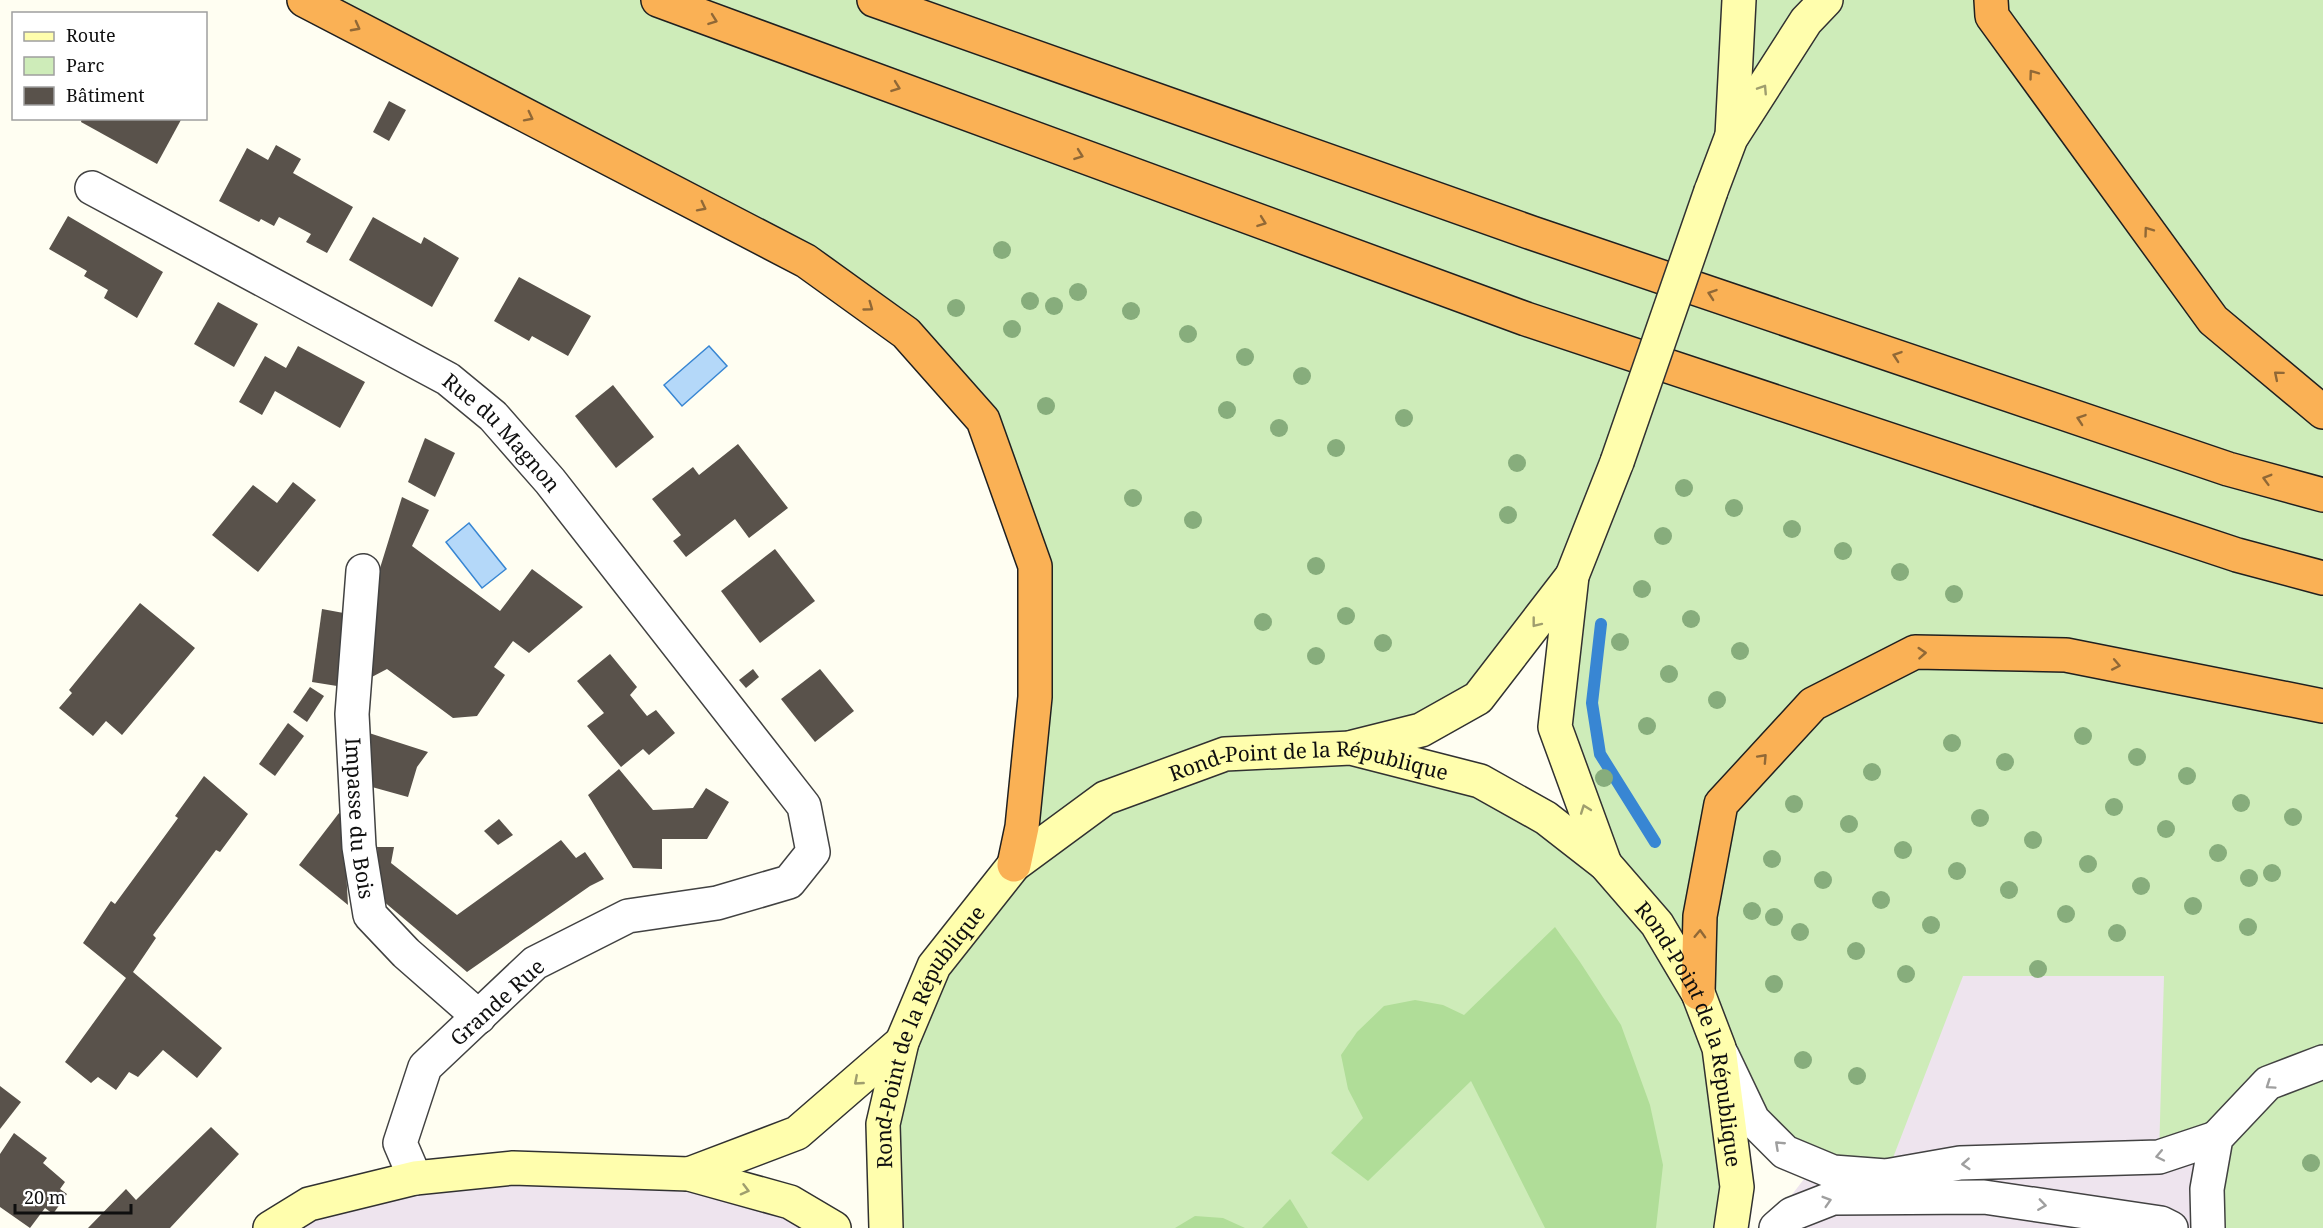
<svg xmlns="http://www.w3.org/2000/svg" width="2323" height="1228" font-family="'Noto Serif',serif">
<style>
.industrial{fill:#eee4ee}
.green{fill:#ceecb9;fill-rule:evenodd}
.forest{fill:#b0dd98}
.water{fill:#b4d8f9;stroke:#3886d3;stroke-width:1.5}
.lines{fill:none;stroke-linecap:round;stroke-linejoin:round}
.stream{stroke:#3886d3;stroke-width:12}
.building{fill:#59524b}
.street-casing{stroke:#424242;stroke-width:36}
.secondary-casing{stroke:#313131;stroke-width:36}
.highway-casing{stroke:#202020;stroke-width:36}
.street{stroke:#fff;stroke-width:33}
.secondary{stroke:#fffead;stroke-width:33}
.highway{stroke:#fab155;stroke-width:33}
.secondary-bridge-casing{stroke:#313131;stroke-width:36;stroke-linecap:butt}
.secondary-bridge{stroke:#fffead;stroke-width:33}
.tree{fill:#87ad7c}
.oneway{stroke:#906836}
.oneway2{stroke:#9f9e6e}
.oneway3{stroke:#9f9f9f}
.labels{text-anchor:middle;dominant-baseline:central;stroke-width:6;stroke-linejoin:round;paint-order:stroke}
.street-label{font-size:21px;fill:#0f0f0f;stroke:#fff}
</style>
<rect width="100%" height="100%" fill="#fffef2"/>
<g class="industrial">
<polygon points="1962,976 2164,976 2323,1228 1766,1228"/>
<polygon points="689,1174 807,1228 273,1228 415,1178"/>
</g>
<path class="green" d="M303,0h2020v1228h-115l8,-90 -57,19 5,-181h-201l-77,200 -101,-24 -65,-101 11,177h-845l16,-186 112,-177 21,-299 -52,-146 -77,-87zM1571,577l-16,150 49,136 -124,-82 -127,-34 125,-49z"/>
<g class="forest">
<polygon points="1555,927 1580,962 1621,1025 1650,1105 1663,1165 1656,1228 1545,1228 1471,1081 1368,1181 1331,1153 1363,1118 1348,1089 1341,1055 1357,1032 1384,1006 1415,1000 1443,1005 1464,1015"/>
<polygon points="1290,1199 1308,1228 1262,1228"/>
<polygon points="1195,1216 1223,1218 1245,1228 1175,1228"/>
</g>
<g class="water">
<polygon points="709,346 727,366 682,406 664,385"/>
<polygon points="469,523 506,569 482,588 446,542"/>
</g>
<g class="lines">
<polyline class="stream" points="1601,624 1592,703 1600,754 1655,842"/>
</g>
<g class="building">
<polygon points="389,101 406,110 389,141 373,132"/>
<polygon points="82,118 182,118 157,164 81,122"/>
<polygon points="276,145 301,159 293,173 353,207 327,253 306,242 311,234 279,217 274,226 261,219 259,222 219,201 247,148 268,160"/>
<polygon points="68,216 163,272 137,318 104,298 108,290 84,276 87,271 49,249"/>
<polygon points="373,217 421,244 424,237 459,258 432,307 349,260"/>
<polygon points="519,277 591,316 568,356 532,336 529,341 494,321"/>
<polygon points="218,302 258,324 234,367 194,344"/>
<polygon points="298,346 365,382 340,428 275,391 262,415 239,402 265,356 286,368"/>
<polygon points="613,385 654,437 616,468 575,416"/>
<polygon points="425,438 455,453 435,497 408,482"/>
<polygon points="738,444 788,508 749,538 735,519 686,557 673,541 681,535 652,499 693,467 699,475"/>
<polygon points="293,482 316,500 258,572 212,535 253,485 277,503"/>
<polygon points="402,497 429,510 412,546 500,611 532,569 583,607 529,653 513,641 494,667 505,675 477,716 453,718 387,669 368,679 376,581"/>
<polygon points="775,549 815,601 760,643 721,591"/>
<polygon points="140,603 195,648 122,735 106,721 93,736 59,708 72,693 69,690"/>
<polygon points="322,609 349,614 337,686 312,682"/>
<polygon points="610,654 637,687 630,695 647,716 656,710 675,733 649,755 643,749 621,767 587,726 604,713 577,681"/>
<polygon points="753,669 759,677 746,688 739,680"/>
<polygon points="820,669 854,711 815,742 781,699"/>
<polygon points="310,687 324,696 307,722 293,712"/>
<polygon points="288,723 304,736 275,776 259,764"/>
<polygon points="369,733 428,752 417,767 408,797 372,787"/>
<polygon points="619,769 653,810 693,808 706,788 729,802 707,839 662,839 662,869 633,868 588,795"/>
<polygon points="204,776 248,814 220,852 216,850 153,935 156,938 133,972 222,1048 197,1078 163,1050 138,1077 129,1072 116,1090 98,1077 91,1083 65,1062 126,978 83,943 111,901 115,904 178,818 175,816"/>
<polygon points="339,813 343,816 348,905 299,865"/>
<polygon points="499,819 513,835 498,845 484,831"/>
<polygon points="561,840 576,858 585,852 604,879 590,886 467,972 382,900 377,847 394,847 391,863 457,915"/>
<polygon points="0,1086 21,1102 0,1129"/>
<polygon points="211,1127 239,1154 170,1228 88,1228 126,1189 136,1200"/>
<polygon points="14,1133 47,1158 43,1163 65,1182 60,1189 67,1194 53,1214 45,1208 30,1228 0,1207 0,1154"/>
</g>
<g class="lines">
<defs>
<g id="street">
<path id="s1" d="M92,188l356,191 45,37 57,65 254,325 9,46 -24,30 -72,21 -89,13 -93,47 -110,104 -25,76 15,35"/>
<path id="s2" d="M363,571l-11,143 7,133 11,68 36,38 73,64"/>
<polyline points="1722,1055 1753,1120 1785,1152 1833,1172 1886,1176 1960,1163 2159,1157 2216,1138"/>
<polyline points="1776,1228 1792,1214 1833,1198 1984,1197 2161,1223 2171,1228"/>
<polyline points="2208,1228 2207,1189 2216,1138 2268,1083 2323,1062"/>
</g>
<g id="secondary">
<polyline points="1732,136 1739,0"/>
<polyline points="1711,191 1731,138 1806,21 1826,0"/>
<polyline points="1353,747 1421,730 1478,698 1572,576"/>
<polyline points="1605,864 1555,727 1572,576 1617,462"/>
<polyline points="689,1174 797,1133 902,1042"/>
<polyline points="270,1228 309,1204 415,1178 513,1168 689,1174 790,1202 834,1228"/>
<path id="s3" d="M886,1228l-3,-104 19,-82 32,-76 80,-101 91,-67 120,-44 126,-6 129,33 66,37 59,46 52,60 41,69 21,55 18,139 -6,41"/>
</g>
<g id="highway">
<polyline points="304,0 806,261 906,333 983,420 1035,566 1035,697 1022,827 1014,865"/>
<polyline points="658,0 1526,319 2237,555 2323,578"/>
<polyline points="874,0 1532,233 2228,469 2323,495"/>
<polyline points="1991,0 1992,16 2213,320 2323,412"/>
<polyline points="1698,993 1700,916 1721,804 1813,704 1915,652 2066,655 2323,706"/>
</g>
</defs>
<use href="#street" class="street-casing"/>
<use href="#secondary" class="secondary-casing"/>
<use href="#highway" class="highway-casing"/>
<use href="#street" class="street"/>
<use href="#secondary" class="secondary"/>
<use href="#highway" class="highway"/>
<defs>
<polyline id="secondary-bridge" points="1617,462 1711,191"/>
</defs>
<use href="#secondary-bridge" class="secondary-bridge-casing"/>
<use href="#secondary-bridge" class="secondary-bridge"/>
</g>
<g class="tree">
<circle cx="1002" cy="250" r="9"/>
<circle cx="1078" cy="292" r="9"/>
<circle cx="1030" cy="301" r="9"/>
<circle cx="1054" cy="306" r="9"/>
<circle cx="956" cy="308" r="9"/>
<circle cx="1131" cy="311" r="9"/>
<circle cx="1012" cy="329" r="9"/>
<circle cx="1188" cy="334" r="9"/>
<circle cx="1245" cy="357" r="9"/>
<circle cx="1302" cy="376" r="9"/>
<circle cx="1046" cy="406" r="9"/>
<circle cx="1227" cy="410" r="9"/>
<circle cx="1404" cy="418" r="9"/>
<circle cx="1279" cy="428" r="9"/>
<circle cx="1336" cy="448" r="9"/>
<circle cx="1517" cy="463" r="9"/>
<circle cx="1684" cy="488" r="9"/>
<circle cx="1133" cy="498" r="9"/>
<circle cx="1734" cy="508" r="9"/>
<circle cx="1508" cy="515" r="9"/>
<circle cx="1193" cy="520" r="9"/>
<circle cx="1792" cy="529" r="9"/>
<circle cx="1663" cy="536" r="9"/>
<circle cx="1843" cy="551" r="9"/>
<circle cx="1316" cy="566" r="9"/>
<circle cx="1900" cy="572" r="9"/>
<circle cx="1642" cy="589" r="9"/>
<circle cx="1954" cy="594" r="9"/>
<circle cx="1346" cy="616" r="9"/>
<circle cx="1691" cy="619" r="9"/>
<circle cx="1263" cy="622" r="9"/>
<circle cx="1620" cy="642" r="9"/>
<circle cx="1383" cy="643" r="9"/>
<circle cx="1740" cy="651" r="9"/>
<circle cx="1316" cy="656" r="9"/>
<circle cx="1669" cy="674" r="9"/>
<circle cx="1717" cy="700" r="9"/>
<circle cx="1647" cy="726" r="9"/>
<circle cx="2083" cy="736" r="9"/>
<circle cx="1952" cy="743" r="9"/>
<circle cx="2137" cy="757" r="9"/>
<circle cx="2005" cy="762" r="9"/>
<circle cx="1872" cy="772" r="9"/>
<circle cx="2187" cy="776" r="9"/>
<circle cx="1604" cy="778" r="9"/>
<circle cx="2241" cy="803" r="9"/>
<circle cx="1794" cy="804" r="9"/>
<circle cx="2114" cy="807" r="9"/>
<circle cx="2293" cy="817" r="9"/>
<circle cx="1980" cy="818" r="9"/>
<circle cx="1849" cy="824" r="9"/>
<circle cx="2166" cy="829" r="9"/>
<circle cx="2033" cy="840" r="9"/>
<circle cx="1903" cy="850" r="9"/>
<circle cx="2218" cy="853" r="9"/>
<circle cx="1772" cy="859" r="9"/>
<circle cx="2088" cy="864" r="9"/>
<circle cx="1957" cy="871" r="9"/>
<circle cx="2272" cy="873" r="9"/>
<circle cx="2249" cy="878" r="9"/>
<circle cx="1823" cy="880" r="9"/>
<circle cx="2141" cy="886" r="9"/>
<circle cx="2009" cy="890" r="9"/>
<circle cx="1881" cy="900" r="9"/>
<circle cx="2193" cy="906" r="9"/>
<circle cx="1752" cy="911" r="9"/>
<circle cx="2066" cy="914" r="9"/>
<circle cx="1774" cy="917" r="9"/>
<circle cx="1931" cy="925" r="9"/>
<circle cx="2248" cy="927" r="9"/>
<circle cx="1800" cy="932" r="9"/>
<circle cx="2117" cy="933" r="9"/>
<circle cx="1856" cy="951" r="9"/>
<circle cx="2038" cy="969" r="9"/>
<circle cx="1906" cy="974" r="9"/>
<circle cx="1774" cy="984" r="9"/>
<circle cx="1803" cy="1060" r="9"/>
<circle cx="1857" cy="1076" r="9"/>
<circle cx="2311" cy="1163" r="9"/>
</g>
<defs><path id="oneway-chevron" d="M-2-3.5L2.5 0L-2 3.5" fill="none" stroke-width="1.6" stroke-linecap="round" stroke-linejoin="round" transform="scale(1.5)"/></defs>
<g class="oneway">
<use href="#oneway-chevron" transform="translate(713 20) rotate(20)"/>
<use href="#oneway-chevron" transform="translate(356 27) rotate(28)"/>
<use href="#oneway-chevron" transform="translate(2033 74) rotate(-126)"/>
<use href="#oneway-chevron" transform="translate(896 87) rotate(20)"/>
<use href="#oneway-chevron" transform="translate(529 117) rotate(27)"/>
<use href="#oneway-chevron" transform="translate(1079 155) rotate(20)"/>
<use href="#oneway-chevron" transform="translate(702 207) rotate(27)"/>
<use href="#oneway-chevron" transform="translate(1262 222) rotate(20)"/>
<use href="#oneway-chevron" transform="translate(2148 231) rotate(-126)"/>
<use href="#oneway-chevron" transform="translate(1712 294) rotate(-161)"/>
<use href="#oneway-chevron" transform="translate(869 307) rotate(36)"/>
<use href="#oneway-chevron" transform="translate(1897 356) rotate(-161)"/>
<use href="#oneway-chevron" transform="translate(2278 375) rotate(-140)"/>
<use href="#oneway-chevron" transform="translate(2081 419) rotate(-161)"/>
<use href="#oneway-chevron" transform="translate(2267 479) rotate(-164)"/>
<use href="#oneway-chevron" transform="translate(1922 653) rotate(-4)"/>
<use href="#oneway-chevron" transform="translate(2116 665) rotate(11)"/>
<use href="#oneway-chevron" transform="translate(1763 758) rotate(-47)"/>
<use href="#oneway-chevron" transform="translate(1700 934) rotate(-88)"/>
</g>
<g class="oneway2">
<use href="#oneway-chevron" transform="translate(1763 89) rotate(-57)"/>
<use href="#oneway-chevron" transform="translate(1536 623) rotate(128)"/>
<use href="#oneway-chevron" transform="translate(1585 809) rotate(-110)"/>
<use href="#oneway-chevron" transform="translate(858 1081) rotate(139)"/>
<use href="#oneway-chevron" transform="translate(745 1190) rotate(15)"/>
</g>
<g class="oneway3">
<use href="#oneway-chevron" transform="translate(2270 1085) rotate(146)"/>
<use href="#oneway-chevron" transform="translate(1779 1145) rotate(-137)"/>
<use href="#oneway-chevron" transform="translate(2160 1156) rotate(168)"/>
<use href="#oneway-chevron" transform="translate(1966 1164) rotate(176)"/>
<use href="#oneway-chevron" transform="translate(1827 1201) rotate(-17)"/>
<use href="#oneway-chevron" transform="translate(2042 1205) rotate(8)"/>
</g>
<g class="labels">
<g class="street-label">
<text stroke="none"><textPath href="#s1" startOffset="480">Rue du Magnon</textPath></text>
<text stroke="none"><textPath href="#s3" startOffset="724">Rond-Point de la République</textPath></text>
<text stroke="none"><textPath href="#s2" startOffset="248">Impasse du Bois</textPath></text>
<text transform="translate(497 1002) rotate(-42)">Grande Rue</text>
<text stroke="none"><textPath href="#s3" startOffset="202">Rond-Point de la République</textPath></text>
<text stroke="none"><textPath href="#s3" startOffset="1246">Rond-Point de la République</textPath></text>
</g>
</g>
<rect x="12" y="12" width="195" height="108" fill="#ffffff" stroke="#9f9f9f" stroke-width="1.5"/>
<rect x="24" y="32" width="30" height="9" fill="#fffead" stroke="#9f9f9f" stroke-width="1.5"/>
<text x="66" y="42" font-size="18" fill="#0f0f0f">Route</text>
<rect x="24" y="57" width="30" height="18" fill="#ceecb9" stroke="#9f9f9f" stroke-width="1.5"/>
<text x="66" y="72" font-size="18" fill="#0f0f0f">Parc</text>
<rect x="24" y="87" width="30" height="18" fill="#59524b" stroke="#9f9f9f" stroke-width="1.5"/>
<text x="66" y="102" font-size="18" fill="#0f0f0f">Bâtiment</text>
<path d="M15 1204v9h116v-9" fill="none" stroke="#0f0f0f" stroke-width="3"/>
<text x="24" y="1204" font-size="18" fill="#0f0f0f" stroke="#ffffff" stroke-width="4.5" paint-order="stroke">20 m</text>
</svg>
